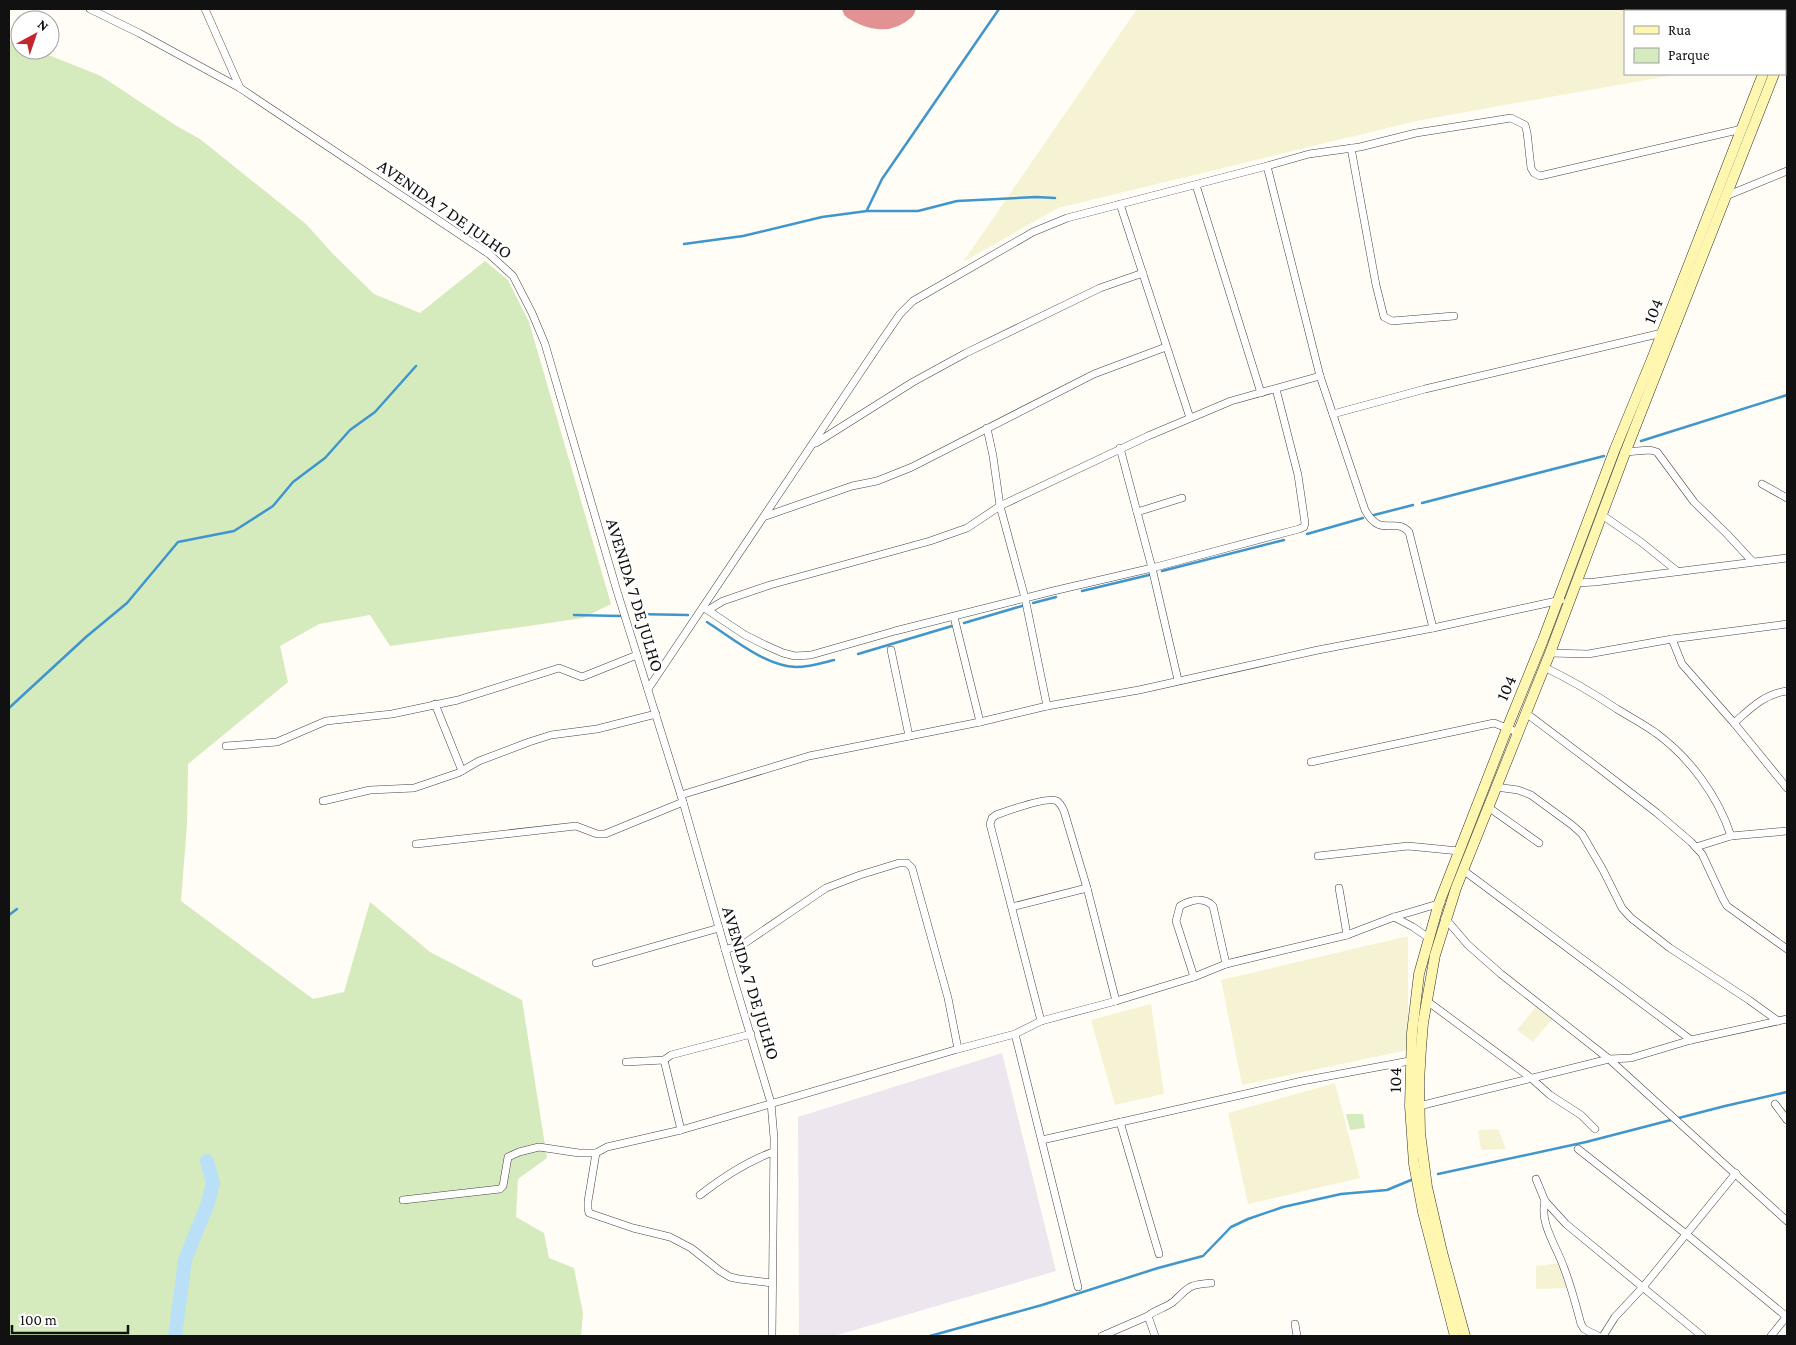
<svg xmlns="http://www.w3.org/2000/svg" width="1796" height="1345" font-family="'Crimson Pro',serif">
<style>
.industrial{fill:#eee6ef}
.farmland{fill:#f6f3d4}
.green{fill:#d5ebbd}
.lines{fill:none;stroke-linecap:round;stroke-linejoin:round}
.stream{stroke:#3f96cf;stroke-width:2.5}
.river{stroke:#b9e0f7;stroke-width:14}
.taxiway{stroke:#e29292;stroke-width:21}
.street-casing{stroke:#444;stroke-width:8}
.secondary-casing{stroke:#333;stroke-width:11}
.street{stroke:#fff;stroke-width:7}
.secondary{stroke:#fff6b0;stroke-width:10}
.labels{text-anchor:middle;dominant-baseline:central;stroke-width:5;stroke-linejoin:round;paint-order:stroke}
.street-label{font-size:18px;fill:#111;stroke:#fff}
</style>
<rect width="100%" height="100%" fill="#fffdf5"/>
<polygon class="industrial" points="1002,1053 1056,1271 834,1336 799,1336 798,1117"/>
<g class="farmland">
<polygon points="1137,9 1774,9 1773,11 1625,11 1625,74 1679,74 1416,121 1058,208 963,262"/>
<polygon points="1408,936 1408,1050 1242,1085 1221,980"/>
<polygon points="1151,1004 1164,1094 1115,1105 1091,1020"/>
<polygon points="1538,1004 1552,1019 1533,1042 1517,1030"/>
<polygon points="1335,1083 1360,1178 1248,1204 1228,1113"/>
<polygon points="1498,1129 1506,1149 1481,1150 1478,1130"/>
<polygon points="1560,1263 1568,1288 1536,1289 1536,1266"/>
</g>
<g class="green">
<polygon points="9,41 20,44 20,50 36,50 101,76 175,125 200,139 306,224 333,254 374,294 420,313 485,261 508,280 529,322 611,604 583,618 390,646 370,615 319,624 280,646 288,682 188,764 187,824 181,901 313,999 344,992 370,902 430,952 522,1000 547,1158 518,1179 516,1217 544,1233 549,1258 574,1268 583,1313 581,1336 9,1336"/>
<polygon points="1346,1114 1363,1114 1365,1128 1350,1130"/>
</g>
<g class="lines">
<g class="stream">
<polyline points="867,210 882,179 999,9"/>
<polyline points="684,244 743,236 822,217 867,211 918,211 957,201 1036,197 1055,198"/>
<polyline points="1641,441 1787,395"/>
<polyline points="1422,503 1604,456"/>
<polyline points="1374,515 1413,505"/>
<polyline points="1307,534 1363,518"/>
<polyline points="1162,571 1284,540"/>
<polyline points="1082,591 1149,575"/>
<polyline points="1033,603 1056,597"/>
<polyline points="634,614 688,615"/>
<polyline points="574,615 620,616"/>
<path d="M707,622c25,16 58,44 89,45 13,0 26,-4 38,-7"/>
<polyline points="964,623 1022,606"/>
<polyline points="858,654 952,626"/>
<polyline points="9,708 86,637 127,603 178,542 234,531 273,506 293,482 325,458 350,430 375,412 416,366"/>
<polyline points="9,915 17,909"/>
<polyline points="1438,1174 1586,1142 1725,1106 1787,1092"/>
<polyline points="930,1336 1042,1305 1158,1268 1203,1256 1231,1227 1248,1219 1283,1207 1341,1194 1387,1190 1411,1180"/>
</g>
<polyline class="river" points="175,1336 185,1260 208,1203 213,1183 207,1161"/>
<path class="taxiway" d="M853,9c17,11 36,15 52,0"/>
<defs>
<g id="street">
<polyline points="90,9 139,33 240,88 489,254 513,276 532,313 545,344 617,591 683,802 733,977 771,1103 774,1138 772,1336"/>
<polyline points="205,9 240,88"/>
<polyline points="1351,148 1376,285 1384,317 1392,321 1454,316"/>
<polyline points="1267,166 1309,154 1360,147 1416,133 1511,118 1525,125 1527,132 1531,168 1534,173 1540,176 1742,129"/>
<polyline points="1196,185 1261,393"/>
<polyline points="1726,196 1787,171"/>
<polyline points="1120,204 1190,418"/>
<polyline points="1333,414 1425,389 1662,333"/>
<polyline points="987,428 993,456 1000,506 1025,598 1047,706"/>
<polyline points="816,443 913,382 966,353 1100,288 1143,273"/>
<polyline points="1120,448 1152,568 1178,680"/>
<polyline points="1624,452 1650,450 1657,452 1694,502 1727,534 1752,561"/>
<polyline points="1762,484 1787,498"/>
<polyline points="1137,512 1182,498"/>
<polyline points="1602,515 1641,542 1677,571"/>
<polyline points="766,516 852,486 877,481 912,467 1094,374 1166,347"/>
<polyline points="1576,583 1595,582 1787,558"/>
<polyline points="703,607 745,635 765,645 783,653 795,656 811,655 895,631 1053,591 1152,568 1299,529 1304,527 1305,523 1298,475 1276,389"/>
<polyline points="708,610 723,601 770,585 930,541 967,528 1000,506 1148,436 1231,401 1320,376"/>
<polyline points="954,617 980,722"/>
<polyline points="1672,639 1787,624"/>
<polyline points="891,650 909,736"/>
<polyline points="1550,653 1588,654 1672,639 1682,664 1734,723 1787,788"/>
<path d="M1544,667c25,12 49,26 73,42 13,8 26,15 39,24 34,25 62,63 75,103"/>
<path d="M648,689l232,-346 20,-29 13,-13 120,-69 34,-14 200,-52 53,210 45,134c16,29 29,6 44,22l24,96"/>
<polyline points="435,704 462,771"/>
<polyline points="1526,713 1600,769 1657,813 1691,842 1702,854 1723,899 1727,906 1787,949"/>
<path d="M1734,723c17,-15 30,-29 53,-32"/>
<polyline points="226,746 277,742 326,721 392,714 458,700 559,668 582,677 637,655"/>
<polyline points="1311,762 1494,723 1517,732"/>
<polyline points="1496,787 1518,790 1531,795 1572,825 1582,834 1603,870 1622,908 1631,918 1670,948 1749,1000 1778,1021"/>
<polyline points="681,795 809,756 980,722 1047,706 1139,690 1318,650 1433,628 1561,600"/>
<polyline points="323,801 370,790 414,788 458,773 479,761 529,742 551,735 597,729 656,714"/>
<polyline points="1488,807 1539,843"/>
<polyline points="416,844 576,826 597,834 605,834 683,802"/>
<polyline points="1696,847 1731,836 1787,831"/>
<polyline points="1318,856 1408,846 1459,851"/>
<polyline points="1463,870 1691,1040"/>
<polyline points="1339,888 1347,935"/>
<polyline points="1012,907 1087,888"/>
<polyline points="1394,917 1413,927 1429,938"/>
<polyline points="1445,918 1468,945 1501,974 1609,1059 1787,1221"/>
<polyline points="725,950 745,943 826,888 860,875 899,863 907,863 912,868 948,998 958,1049"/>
<polyline points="596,963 719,928"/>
<path d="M1194,977l-18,-56 4,-15c11,-6 23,-10 33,0l13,58"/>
<polyline points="1427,1001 1531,1078 1550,1095 1581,1115 1595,1129"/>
<path d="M1041,1021l-51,-197 2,-6 4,-3c11,-4 52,-19 61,-14 4,3 5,6 7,10l23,77 29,113"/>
<polyline points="1015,1034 1041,1021 1116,1001 1194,977 1226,964 1347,935 1394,917 1441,903"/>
<polyline points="664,1060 681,1130"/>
<polyline points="626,1062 664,1060 671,1055 751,1034"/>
<polyline points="1775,1104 1787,1120"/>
<polyline points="1419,1106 1609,1059 1631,1058 1691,1040 1787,1019"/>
<polyline points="1120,1122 1159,1254"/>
<polyline points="1042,1140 1302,1081 1415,1060"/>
<polyline points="1578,1149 1686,1234 1787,1317"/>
<polyline points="596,1153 588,1201 588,1209 589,1213 633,1228 670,1237 691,1248 720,1271 730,1277 739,1279 772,1283"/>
<polyline points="1536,1179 1545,1201 1566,1224 1702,1336"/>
<path d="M700,1195c23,-18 46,-33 73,-43"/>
<polyline points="403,1200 500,1189 503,1186 508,1157 519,1152 539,1147 579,1153 596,1153 607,1147 681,1130 958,1049 1015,1034 1078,1287"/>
<path d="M1545,1201c-6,22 12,46 19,67 7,18 12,37 17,56l3,5 14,7"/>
<polyline points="1295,1324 1297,1336"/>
<polyline points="1102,1336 1148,1316"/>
<path d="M1155,1336l-7,-20c7,-6 17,-8 25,-14 17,-15 13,-17 38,-19"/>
<polyline points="1603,1336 1615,1317 1643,1287 1736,1173"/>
<polyline points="1771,1336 1787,1316"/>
</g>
<g id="secondary">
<polyline points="1784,11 1784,9"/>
<polyline points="1785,43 1787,36"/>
<polyline points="1455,1336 1423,1212 1414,1164 1410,1106 1412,1033 1419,974 1439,903 1510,721 1543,640 1615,449 1652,359 1763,74"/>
<polyline points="1465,1336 1442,1252 1427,1187 1420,1133 1419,1082 1421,1048 1423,1023 1435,955 1456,888 1550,653 1625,453 1774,74"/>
</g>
</defs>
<use href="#street" class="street-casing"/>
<use href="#secondary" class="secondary-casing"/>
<use href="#street" class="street"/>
<use href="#secondary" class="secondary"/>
</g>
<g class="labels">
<g class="street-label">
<text transform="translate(445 209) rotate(35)">AVENIDA 7 DE JULHO</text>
<text transform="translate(1653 311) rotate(-69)">104</text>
<text transform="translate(635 595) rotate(73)">AVENIDA 7 DE JULHO</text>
<text transform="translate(1506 688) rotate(-67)">104</text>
<text transform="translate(751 983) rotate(73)">AVENIDA 7 DE JULHO</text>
<text transform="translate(1395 1080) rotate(-89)">104</text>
</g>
</g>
<rect width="1796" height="1345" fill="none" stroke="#111111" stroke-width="20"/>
<rect x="1624" y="10" width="162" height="65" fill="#ffffff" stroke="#a0a0a0"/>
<rect x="1634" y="26" width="25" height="8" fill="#fff6b0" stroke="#a0a0a0"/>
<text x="1668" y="35" font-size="15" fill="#111111">Rua</text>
<rect x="1634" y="48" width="25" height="15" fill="#d5ebbd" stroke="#a0a0a0"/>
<text x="1668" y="60" font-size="15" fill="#111111">Parque</text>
<g transform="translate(35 35) rotate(40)"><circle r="24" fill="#ffffff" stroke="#a0a0a0"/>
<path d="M0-4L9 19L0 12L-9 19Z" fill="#c4262e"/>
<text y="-8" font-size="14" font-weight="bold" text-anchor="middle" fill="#111111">N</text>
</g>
<path d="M12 1325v8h116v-8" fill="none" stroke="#111111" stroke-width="2.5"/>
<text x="20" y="1325" font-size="15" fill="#111111" stroke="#ffffff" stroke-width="4" paint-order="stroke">100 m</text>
</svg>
